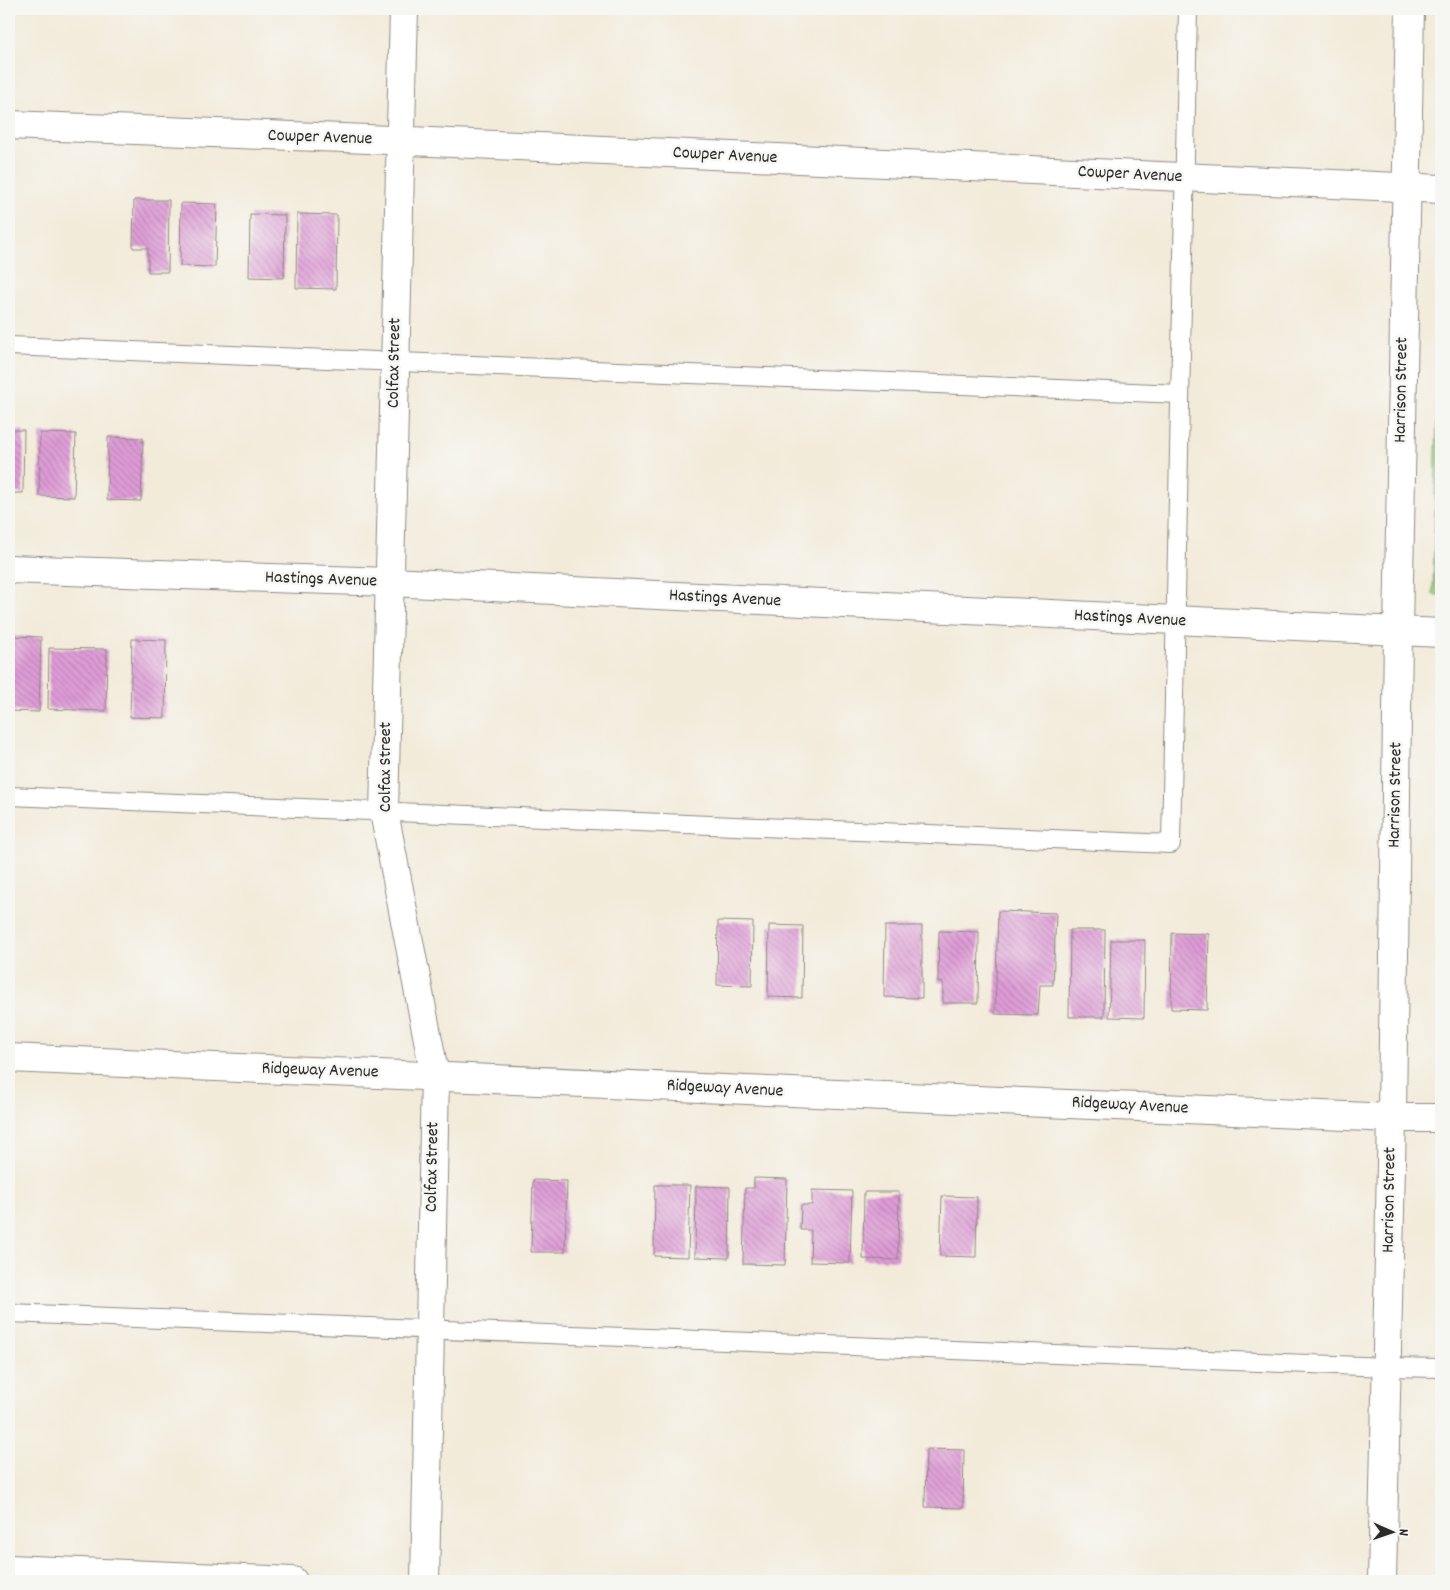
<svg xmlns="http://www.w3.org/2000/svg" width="1450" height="1590" font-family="Dekko,sans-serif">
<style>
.park{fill:#95cb7d;stroke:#607b54}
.building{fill:url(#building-back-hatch)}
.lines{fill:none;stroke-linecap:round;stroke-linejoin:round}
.lane-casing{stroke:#8f8b82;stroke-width:20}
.street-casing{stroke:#8f8b82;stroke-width:30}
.lane{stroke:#fff;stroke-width:18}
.street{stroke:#fff;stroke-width:28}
.labels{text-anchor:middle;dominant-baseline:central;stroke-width:5;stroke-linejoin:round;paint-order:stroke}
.street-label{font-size:18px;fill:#2b2b2b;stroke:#f6f6f2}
</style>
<defs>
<pattern id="building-back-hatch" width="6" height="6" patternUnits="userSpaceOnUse" patternTransform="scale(1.25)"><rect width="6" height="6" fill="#df9cd7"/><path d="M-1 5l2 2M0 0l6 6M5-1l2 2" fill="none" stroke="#b57faf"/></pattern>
</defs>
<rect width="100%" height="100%" fill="#f6f6f2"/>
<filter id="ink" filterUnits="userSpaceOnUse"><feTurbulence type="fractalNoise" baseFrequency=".02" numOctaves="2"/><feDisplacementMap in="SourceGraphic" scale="10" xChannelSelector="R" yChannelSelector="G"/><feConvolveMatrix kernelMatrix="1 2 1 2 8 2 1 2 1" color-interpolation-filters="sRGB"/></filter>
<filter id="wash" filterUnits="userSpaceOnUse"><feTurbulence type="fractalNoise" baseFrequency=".0096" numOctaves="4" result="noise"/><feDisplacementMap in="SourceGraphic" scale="20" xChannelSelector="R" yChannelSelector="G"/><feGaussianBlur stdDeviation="1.12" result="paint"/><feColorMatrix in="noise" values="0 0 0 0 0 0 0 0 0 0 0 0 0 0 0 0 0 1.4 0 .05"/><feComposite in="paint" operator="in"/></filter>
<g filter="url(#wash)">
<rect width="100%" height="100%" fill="#f3ebda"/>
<polygon class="park" points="1441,228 1441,595 1433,595"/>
<g id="blocks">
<g class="building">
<polygon points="134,200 169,200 168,272 148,272 148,248 133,248"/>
<polygon points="181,203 217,204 215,267 180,266"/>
<polygon points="250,214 285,215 284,278 249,277"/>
<polygon points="297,214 337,215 336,289 296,288"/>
<polygon points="9,430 24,430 23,493 9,493"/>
<polygon points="40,433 76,434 74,497 39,496"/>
<polygon points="108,437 143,438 141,501 107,500"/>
<polygon points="9,636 41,637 39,712 9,711"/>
<polygon points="132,639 166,640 165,718 130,717"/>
<polygon points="49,648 107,649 106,711 48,709"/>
<polygon points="998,911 1056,913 1053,985 1040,985 1038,1015 995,1014"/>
<polygon points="718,921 753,922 752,986 717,985"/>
<polygon points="769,925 803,926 802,998 768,997"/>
<polygon points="885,926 922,926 922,998 884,997"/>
<polygon points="1070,930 1105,930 1104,1017 1069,1017"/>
<polygon points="939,931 979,932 978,1003 943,1003 943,982 938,983"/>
<polygon points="1172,933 1209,934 1207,1010 1171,1009"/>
<polygon points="1111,940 1145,940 1144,1018 1109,1017"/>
<polygon points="754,1178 787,1179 785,1265 743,1264 745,1188 754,1188"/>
<polygon points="533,1180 567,1181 565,1252 531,1252"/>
<polygon points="655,1185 690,1185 688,1257 654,1256"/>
<polygon points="696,1186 730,1187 729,1258 695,1257"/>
<polygon points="812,1190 852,1191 850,1263 810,1262 811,1230 800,1230 801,1205 812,1205"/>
<polygon points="864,1192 899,1192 898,1260 863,1259"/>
<polygon points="942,1196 977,1197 976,1257 940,1256"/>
<polygon points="926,1449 964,1450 963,1508 925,1507"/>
</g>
</g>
</g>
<g filter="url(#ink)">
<use href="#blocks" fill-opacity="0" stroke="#8f8b82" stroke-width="1"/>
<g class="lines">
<defs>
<g id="lane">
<polyline points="9,346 1180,394"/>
<polyline points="9,796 1171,844 1188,9"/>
<polyline points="9,1313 1387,1367 1441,1368"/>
</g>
<g id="street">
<polyline points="404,9 384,812 435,1076 425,1581"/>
<polyline points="9,125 368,139 1441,189"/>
<polyline points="9,569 390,582 1441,633"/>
<polyline points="9,1058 1392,1118 1441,1118"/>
<polyline points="9,1569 293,1581"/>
<polyline points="1382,1581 1392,1118 1398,632 1410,9"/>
</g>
</defs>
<use href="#lane" class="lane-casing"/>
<use href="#street" class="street-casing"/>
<use href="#lane" class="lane"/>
<use href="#street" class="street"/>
</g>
</g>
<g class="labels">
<g class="street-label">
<text transform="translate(320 138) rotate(2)">Cowper Avenue</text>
<text transform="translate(725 156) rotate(3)">Cowper Avenue</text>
<text transform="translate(1130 175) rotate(3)">Cowper Avenue</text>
<text transform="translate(395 363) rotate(-89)">Colfax Street</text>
<text transform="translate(1402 390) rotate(-89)">Harrison Street</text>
<text transform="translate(321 580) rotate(2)">Hastings Avenue</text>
<text transform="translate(725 599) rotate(3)">Hastings Avenue</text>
<text transform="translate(1130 619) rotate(3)">Hastings Avenue</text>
<text transform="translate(386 767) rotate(-90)">Colfax Street</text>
<text transform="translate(1396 795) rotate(-89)">Harrison Street</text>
<text transform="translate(320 1071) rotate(2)">Ridgeway Avenue</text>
<text transform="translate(725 1089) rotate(3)">Ridgeway Avenue</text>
<text transform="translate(1130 1106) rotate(3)">Ridgeway Avenue</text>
<text transform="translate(433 1167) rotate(-89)">Colfax Street</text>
<text transform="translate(1390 1200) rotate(-89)">Harrison Street</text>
</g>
</g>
<rect width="1450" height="1590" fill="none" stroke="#f6f6f2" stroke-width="30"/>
<g transform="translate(1392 1532) rotate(92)" stroke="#f6f6f2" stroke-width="4" paint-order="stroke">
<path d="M0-4L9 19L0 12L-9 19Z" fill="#2b2b2b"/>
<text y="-8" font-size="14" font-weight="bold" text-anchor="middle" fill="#2b2b2b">N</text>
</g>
</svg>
